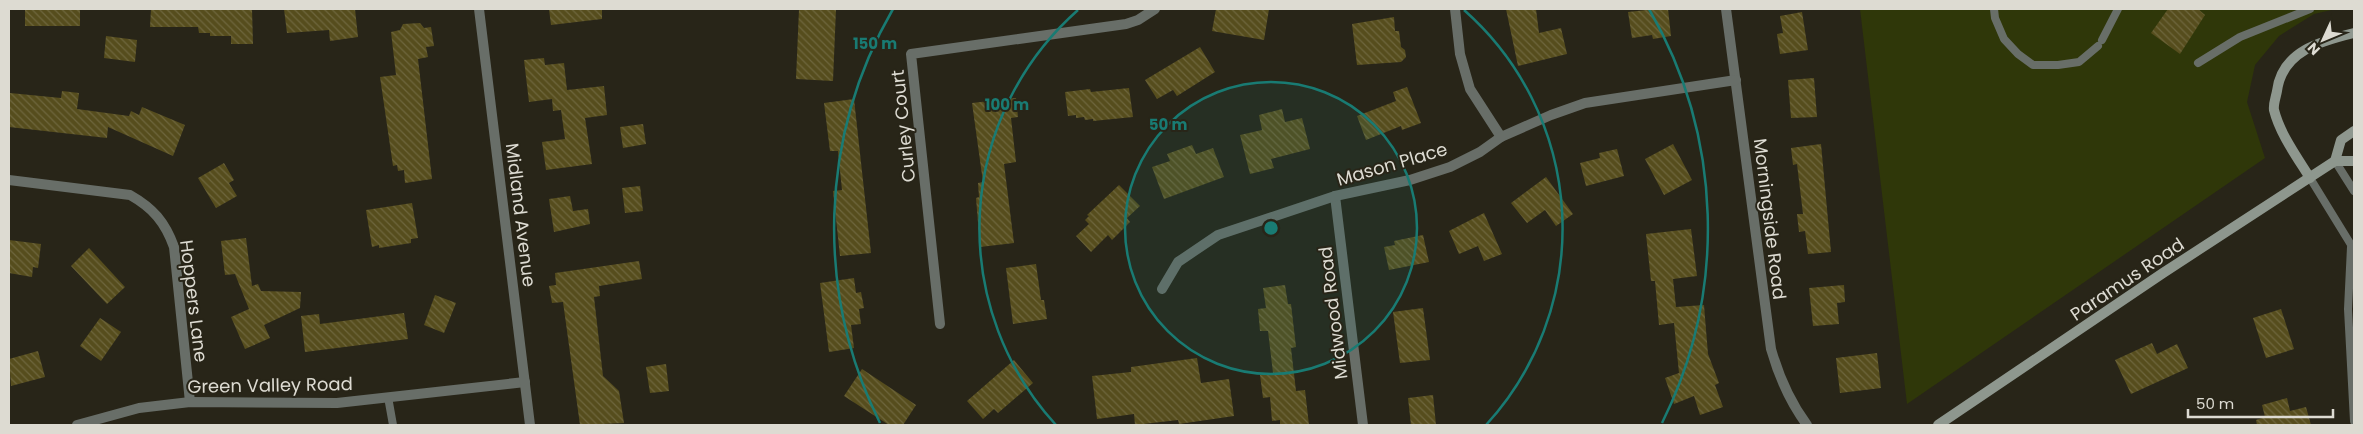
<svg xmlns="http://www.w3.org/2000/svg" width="2363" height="434" font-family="Poppins,sans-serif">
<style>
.green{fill:#2f3709}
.building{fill:url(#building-back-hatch)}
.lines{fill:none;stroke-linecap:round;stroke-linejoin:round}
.service{stroke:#686e68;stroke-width:8}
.minor{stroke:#686e68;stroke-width:10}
.tertiary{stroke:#686e68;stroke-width:10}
.secondary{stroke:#8e978e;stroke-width:10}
.ring{fill:none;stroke:#197b73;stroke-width:2.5}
.labels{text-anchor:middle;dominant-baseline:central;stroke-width:4;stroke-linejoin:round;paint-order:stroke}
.street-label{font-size:18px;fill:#dddbd2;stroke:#282518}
.centre{fill:#197b73;stroke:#282518;stroke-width:2.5}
.ring-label{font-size:15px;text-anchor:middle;font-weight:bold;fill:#197b73;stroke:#282518;stroke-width:4;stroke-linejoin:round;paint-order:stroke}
</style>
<defs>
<pattern id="building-back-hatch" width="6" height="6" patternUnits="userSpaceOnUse" patternTransform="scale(1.25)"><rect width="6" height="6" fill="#564d1d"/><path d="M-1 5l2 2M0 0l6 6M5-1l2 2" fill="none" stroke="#6e663d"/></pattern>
</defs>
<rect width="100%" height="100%" fill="#282518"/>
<polygon class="green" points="1860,9 2336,9 2314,14 2279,36 2255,65 2247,102 2265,158 1907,404"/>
<g class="building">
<rect x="25" y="9" width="55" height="17"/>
<polygon points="151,9 252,9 253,44 231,44 231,36 210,36 210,33 199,33 198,27 150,27"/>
<polygon points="284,9 355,9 358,37 330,41 329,30 287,33"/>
<polygon points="549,9 602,9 602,19 551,25"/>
<polygon points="799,9 836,9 833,81 796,79"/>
<polygon points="1216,9 1269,9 1264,40 1212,31"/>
<polygon points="1506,9 1536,9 1539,33 1561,28 1567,54 1518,66"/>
<polygon points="1656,9 1668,9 1671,36 1653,39 1652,35 1632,38 1628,12"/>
<polygon points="2168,9 2198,9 2205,15 2180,54 2151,33"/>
<polygon points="1802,12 1808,50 1780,54 1777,34 1783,33 1780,16"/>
<polygon points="1394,17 1395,31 1399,31 1401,47 1405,50 1406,57 1401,62 1357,65 1352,24"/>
<polygon points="420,23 424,28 431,27 434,46 426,47 428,57 418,59 432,179 405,183 404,170 398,171 397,165 393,166 380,77 396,75 391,32 400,30 403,24"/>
<polygon points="106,36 137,40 135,62 104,58"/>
<polygon points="1200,47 1215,72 1177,96 1173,90 1157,99 1145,80"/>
<polygon points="544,58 545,65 564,63 567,90 604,86 607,115 585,118 592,164 546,170 542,142 565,139 561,110 553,111 552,99 529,102 524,60"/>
<polygon points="1814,78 1817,117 1791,118 1788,80"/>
<polygon points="1407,87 1421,123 1402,130 1401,126 1366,140 1357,116 1396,101 1393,92"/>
<polygon points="1129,88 1133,117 1093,121 1093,119 1085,120 1084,117 1076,118 1076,115 1068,116 1065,92 1090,89 1091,92"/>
<polygon points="62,91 79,93 77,109 129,116 131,111 139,115 142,107 185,125 173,156 108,127 107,138 9,127 10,93 61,98"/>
<polygon points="1016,98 1018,117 1011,118 1016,162 1004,164 1014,243 980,247 976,198 979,197 978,183 983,182 972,103"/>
<polygon points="854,99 871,253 840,256 833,191 842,190 838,151 830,151 824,103"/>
<polygon points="1282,109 1285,122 1302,118 1310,149 1271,159 1274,168 1250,174 1240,135 1262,130 1259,115"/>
<polygon points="643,124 646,144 623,148 620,127"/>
<polygon points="1673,144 1692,180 1664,195 1645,159"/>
<polygon points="1821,144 1831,252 1808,254 1805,231 1799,232 1797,214 1803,214 1797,164 1793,165 1791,148"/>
<polygon points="1192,145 1196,154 1213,148 1224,177 1164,199 1152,167 1170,161 1167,154"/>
<polygon points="1617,149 1624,176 1586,186 1580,163 1600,158 1599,153"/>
<polygon points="224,163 234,180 229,183 237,196 216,208 198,178"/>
<polygon points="1546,177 1573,214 1556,226 1545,210 1527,223 1511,203"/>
<polygon points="1119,185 1140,206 1127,218 1130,222 1112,240 1108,235 1091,252 1076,236 1089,224 1085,220 1089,216 1087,215"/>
<polygon points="640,186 643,211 625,213 622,188"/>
<polygon points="570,196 573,211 588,209 590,224 554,232 549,199"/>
<polygon points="412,203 418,238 411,239 411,243 379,248 379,245 372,247 366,210"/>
<polygon points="1484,213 1502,254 1484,261 1478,246 1459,254 1449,231"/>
<polygon points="1691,229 1697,276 1673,279 1676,307 1704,305 1708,354 1719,383 1715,385 1723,407 1700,415 1694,396 1674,404 1665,378 1679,373 1674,323 1659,325 1655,281 1651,281 1646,234"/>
<polygon points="1423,235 1429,262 1389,270 1384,247 1395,245 1394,241"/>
<polygon points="246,238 252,286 258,284 261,291 301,292 300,308 264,325 270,338 245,349 231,317 249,309 235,274 225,275 221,241"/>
<polygon points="9,240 41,244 38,268 33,267 32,277 9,273"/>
<polygon points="89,248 125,287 107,304 71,266"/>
<polygon points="639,261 642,279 599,286 600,296 594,297 603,376 619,391 624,423 580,425 563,302 552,303 549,286 556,285 555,273"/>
<polygon points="1036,264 1041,300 1044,300 1047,319 1013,324 1006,268"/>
<polygon points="854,278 856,293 861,292 864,308 859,309 861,324 851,325 854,348 829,352 820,283"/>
<polygon points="1285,285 1288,304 1291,304 1296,347 1291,348 1296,391 1305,390 1309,425 1280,425 1280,420 1272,421 1270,397 1263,398 1260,375 1273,373 1268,331 1260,331 1258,309 1266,308 1263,288"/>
<polygon points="1844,285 1845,302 1837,303 1839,324 1813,326 1809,288"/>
<polygon points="435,295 456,303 444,333 424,325"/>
<polygon points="1423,308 1430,360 1400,363 1393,312"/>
<polygon points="2281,309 2294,349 2266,358 2253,318"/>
<polygon points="404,313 408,339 305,352 301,316 319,314 320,324"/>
<polygon points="100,318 121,332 101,361 80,346"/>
<polygon points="2152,343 2157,354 2177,344 2188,368 2131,394 2115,360"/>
<polygon points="38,351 45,377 11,386 9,359"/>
<polygon points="1877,353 1881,388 1840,393 1836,358"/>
<polygon points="1197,358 1201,383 1229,379 1234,416 1179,424 1178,420 1135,425 1134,414 1097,419 1092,376 1131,372 1131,367"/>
<polygon points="1014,360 1033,383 998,413 994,409 983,419 967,401"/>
<polygon points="666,364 669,391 650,393 646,367"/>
<polygon points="862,369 916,405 903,425 889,425 844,396"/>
<polygon points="1433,395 1436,425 1411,425 1408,398"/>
<polygon points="2287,398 2290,411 2306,407 2311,425 2257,425 2256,420 2265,417 2262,405"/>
</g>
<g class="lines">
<g class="service">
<polyline points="1994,9 1995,18 2004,39 2018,54 2033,65 2058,65 2079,62 2098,46"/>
<polyline points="2102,40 2118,9"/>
<polyline points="2198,63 2240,37 2310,9"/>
<polyline points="2335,161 2354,191"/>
<polyline points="2310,178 2353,248"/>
<polyline points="2351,247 2348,309 2354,421"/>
<polyline points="388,397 393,425"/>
</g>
<g class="minor">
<polyline points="1455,9 1460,54 1470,89 1501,137"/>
<path d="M1726,9l45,340c8,28 19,53 36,76"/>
<path d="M9,180l121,15c23,13 35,27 44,52l16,155"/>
<polyline points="1335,196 1363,425"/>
<polyline points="1162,289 1178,262 1218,235 1335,196 1410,180 1450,167 1480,152 1501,137 1551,115 1585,103 1736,80"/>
<polyline points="940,324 911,54 1126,24 1138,20 1155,9"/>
<polyline points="77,425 139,408 190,402 337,403 525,382"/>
</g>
<polyline class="tertiary" points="479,9 530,425"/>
<g class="secondary">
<polyline points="2335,161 2341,140 2354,131"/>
<path d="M2310,178c-13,-21 -30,-44 -36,-68 -1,-6 2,-13 3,-19 5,-40 44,-50 77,-58"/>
<polyline points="1938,425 2163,273 2335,161 2354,161"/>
</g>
</g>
<circle cx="1271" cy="228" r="146" fill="#197b73" fill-opacity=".12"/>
<g class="ring">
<circle cx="1271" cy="228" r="146"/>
<path d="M1056 425A291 291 0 0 1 1078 10M1464 10A291 291 0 0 1 1486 425"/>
<path d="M880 423A437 437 0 0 1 893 9M1649 9A437 437 0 0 1 1662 423"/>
</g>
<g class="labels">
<g class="street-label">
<text transform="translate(903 126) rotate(-96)">Curley Court</text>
<text transform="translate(1392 164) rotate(-16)">Mason Place</text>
<text transform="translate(521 215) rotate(83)">Midland Avenue</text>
<text transform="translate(1770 219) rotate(83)">Morningside Road</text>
<text transform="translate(2127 279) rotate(-34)">Paramus Road</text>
<text transform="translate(194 301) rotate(83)">Hoppers Lane</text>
<text transform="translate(1333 313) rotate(-97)">Midwood Road</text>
<text transform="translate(270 385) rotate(-1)">Green Valley Road</text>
</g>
</g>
<circle cx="1271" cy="228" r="8" class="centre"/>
<g class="ring-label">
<text x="875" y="49">150 m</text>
<text x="1007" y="110">100 m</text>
<text x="1168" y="130">50 m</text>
</g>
<rect width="2363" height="434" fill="none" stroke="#dddbd2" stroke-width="20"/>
<g transform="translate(2323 40) rotate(226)" stroke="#282518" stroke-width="4" paint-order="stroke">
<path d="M0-4L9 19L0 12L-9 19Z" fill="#dddbd2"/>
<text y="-8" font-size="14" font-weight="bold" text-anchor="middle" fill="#dddbd2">N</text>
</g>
<path d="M2188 409v8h145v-8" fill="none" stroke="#dddbd2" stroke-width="2.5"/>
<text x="2196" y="409" font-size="15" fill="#dddbd2" stroke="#282518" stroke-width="4" paint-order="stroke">50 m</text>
</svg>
